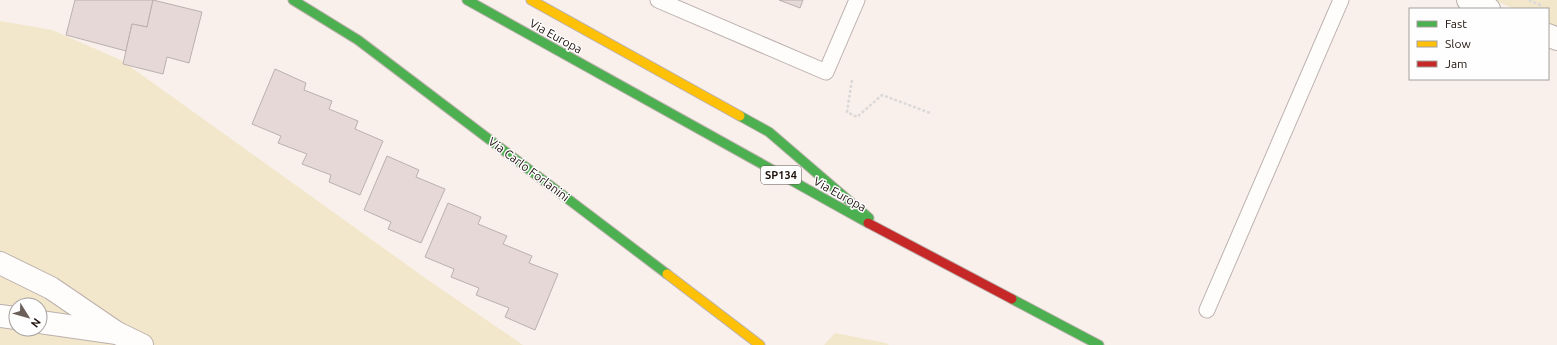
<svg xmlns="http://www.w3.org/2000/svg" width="1557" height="345" font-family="Ubuntu,sans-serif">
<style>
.green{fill:#f2e7cb;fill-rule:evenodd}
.building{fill:#e5d8d7;stroke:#bbb0ae}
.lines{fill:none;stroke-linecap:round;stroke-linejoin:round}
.lane-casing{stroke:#bcb1ad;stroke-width:17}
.street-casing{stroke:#bcb1ad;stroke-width:24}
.fast-casing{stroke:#bcb1ad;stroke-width:11}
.slow-casing{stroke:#bcb1ad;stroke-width:11}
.jam-casing{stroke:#bcb1ad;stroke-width:11}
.path{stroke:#dbd8d8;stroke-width:2.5;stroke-dasharray:3 2;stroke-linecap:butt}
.lane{stroke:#fefdfc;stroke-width:15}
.street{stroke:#fefdfc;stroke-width:22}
.fast{stroke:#4caf50;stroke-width:9}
.slow{stroke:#ffc107;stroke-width:9}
.jam{stroke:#c62828;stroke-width:9}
.labels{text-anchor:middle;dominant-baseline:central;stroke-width:3;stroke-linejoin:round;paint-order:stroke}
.shield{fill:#fefefe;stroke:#615855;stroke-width:1}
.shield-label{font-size:11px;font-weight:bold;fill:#1e110c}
.street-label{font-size:12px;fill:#1e110c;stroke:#fefefe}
</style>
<rect width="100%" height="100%" fill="#f9f0ec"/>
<g class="green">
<polygon points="1494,0 1557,0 1557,27 1548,23 1548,9 1515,9"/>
<path d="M0,21l52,9 69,30 307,220 95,65h-523zM16,305h24v24h-24z"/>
<polygon points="835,333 886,343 889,345 824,345"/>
</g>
<g class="building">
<polygon points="75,0 153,0 147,27 132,24 126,51 66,35"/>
<polygon points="153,0 202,12 189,63 167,57 163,74 123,64 132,24 147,27"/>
<polygon points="779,0 803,0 800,8"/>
<polygon points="275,69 306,83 304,90 332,101 329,109 358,121 355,129 383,141 360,195 329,182 331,175 302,164 307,154 278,143 281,136 252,124"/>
<polygon points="387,156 419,170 416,177 445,189 421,243 388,229 391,222 364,210"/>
<polygon points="448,203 481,217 478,224 507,236 503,244 532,256 529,263 558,274 535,330 505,317 509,308 476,295 479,288 451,277 454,269 425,257"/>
</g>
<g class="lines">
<defs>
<g id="lane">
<polyline points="658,0 826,72 857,0"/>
<polyline points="1207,310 1341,0"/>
</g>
<g id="street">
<polyline points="1468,0 1489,9"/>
<polyline points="1548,35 1557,39"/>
<polyline points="0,263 51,288 117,333"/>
<polyline points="0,316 16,318"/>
<polyline points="40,322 117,333 142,345"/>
</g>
<g id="fast">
<polyline points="293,0 358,40 667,274"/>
<polyline points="467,0 868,223"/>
<polyline points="740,116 769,132 869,218"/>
<polyline points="1012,299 1099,345"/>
</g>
<g id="slow">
<polyline points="531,0 740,116"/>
<polyline points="667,274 760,345"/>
</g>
<polyline id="jam" points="868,223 1012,299"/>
</defs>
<use href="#lane" class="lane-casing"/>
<use href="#street" class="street-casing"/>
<use href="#fast" class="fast-casing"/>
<use href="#slow" class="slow-casing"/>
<use href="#jam" class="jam-casing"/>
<g class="path">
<polyline points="1529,0 1542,6"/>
<polyline points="852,80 847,112 857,117 882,95 930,113"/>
</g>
<use href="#lane" class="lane"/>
<use href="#street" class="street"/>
<use href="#fast" class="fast"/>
<use href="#slow" class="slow"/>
<use href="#jam" class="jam"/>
</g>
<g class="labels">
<rect class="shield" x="761" y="166" width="40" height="18" rx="3"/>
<g class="shield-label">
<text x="781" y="175">SP134</text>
</g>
<g class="street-label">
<text transform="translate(556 36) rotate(29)">Via Europa</text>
<text transform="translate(529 169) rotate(37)">Via Carlo Forlanini</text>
<text transform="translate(840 194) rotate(29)">Via Europa</text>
</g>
</g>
<rect x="1409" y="8" width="140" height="72" fill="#fefefe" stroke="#a49f9d"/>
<rect x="1417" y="21" width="20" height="6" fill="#4caf50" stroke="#a49f9d"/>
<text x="1445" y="28" font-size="12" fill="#1e110c">Fast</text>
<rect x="1417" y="41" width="20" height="6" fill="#ffc107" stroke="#a49f9d"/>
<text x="1445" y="48" font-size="12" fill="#1e110c">Slow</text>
<rect x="1417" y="61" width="20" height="6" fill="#c62828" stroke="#a49f9d"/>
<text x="1445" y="68" font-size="12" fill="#1e110c">Jam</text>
<g transform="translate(28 317) rotate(127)"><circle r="19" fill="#fefefe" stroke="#a49f9d"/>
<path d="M0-3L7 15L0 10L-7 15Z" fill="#6b5f5a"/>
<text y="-6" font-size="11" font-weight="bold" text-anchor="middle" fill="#1e110c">N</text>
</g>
</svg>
